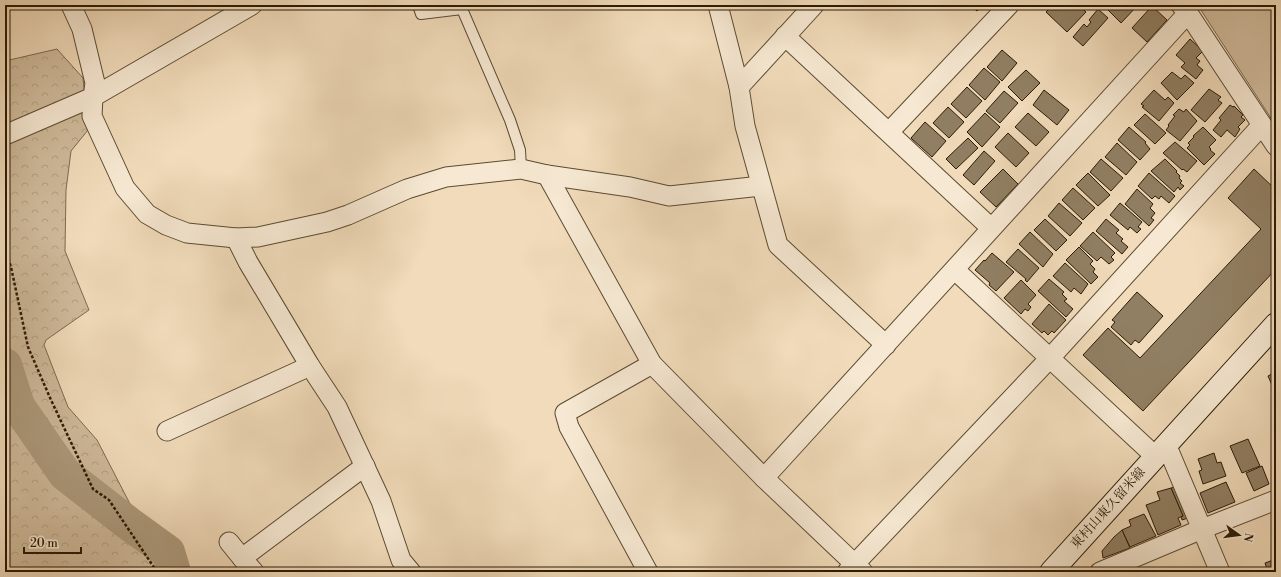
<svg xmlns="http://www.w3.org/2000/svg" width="1281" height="577" font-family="'Libre Bodoni','Noto Serif JP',serif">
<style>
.forest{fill:url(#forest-crowns);stroke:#7c6a50}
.park{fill:#cfba9b;stroke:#7c6a50}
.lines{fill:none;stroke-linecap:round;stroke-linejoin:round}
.river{stroke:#ad9a7c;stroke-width:34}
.building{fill:#917f63;stroke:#2a1b05}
.service-casing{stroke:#5c4b32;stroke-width:12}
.minor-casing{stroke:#5c4b32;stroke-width:21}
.secondary-casing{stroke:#2a1b05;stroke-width:24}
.path{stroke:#2a1b05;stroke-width:2.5;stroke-dasharray:3 2;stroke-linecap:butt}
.service{stroke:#f6e8d2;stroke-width:10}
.minor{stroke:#f6e8d2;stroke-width:19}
.secondary{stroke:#f6e8d2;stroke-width:22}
.labels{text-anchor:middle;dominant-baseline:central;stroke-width:3;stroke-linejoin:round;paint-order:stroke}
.street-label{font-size:13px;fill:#2a1b05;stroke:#f6e8d2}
</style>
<defs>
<pattern id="forest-crowns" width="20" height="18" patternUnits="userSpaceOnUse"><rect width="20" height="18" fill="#cfba9b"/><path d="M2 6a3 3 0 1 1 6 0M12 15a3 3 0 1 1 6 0" fill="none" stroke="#b29f84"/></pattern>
</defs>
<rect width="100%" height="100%" fill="#f1dbba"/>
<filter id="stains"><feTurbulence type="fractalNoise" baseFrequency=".005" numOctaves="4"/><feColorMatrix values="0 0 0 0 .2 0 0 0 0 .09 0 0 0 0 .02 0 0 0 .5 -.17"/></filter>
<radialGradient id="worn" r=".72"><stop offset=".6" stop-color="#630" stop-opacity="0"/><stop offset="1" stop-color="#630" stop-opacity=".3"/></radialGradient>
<polygon class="forest" points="57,49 83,78 88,130 71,151 66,190 65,251 89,310 46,340 44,345 68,407 97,440 159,560 176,572 5,572 5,61"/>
<polygon class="park" points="1201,5 1274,5 1276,9 1276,126 1199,7"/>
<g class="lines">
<polyline class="river" points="5,365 18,406 65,474 128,523 168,552 174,572"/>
</g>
<g class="building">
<polygon points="970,5 983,5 977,11"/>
<polygon points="1053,5 1078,5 1086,12 1067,32 1046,12"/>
<polygon points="1111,5 1138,5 1121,23 1107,9"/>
<polygon points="1152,6 1167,20 1147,42 1132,28"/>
<polygon points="1098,9 1108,18 1083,46 1073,37 1084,24 1087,27 1091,22 1089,20"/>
<polygon points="1190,39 1203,51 1196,58 1200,61 1197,65 1203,70 1196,79 1181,67 1185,63 1176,55"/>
<polygon points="1002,50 1017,63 1002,81 987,67"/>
<polygon points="984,68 1000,82 985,100 969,85"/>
<polygon points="1026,70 1040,83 1022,101 1008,87"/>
<polygon points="1172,72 1181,79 1185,75 1194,83 1177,100 1161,83"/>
<polygon points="967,87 982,101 966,118 951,104"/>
<polygon points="1209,89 1221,97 1218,100 1222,103 1205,122 1191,110"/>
<polygon points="1044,90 1069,110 1057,125 1033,105"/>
<polygon points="1154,90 1165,100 1168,97 1174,103 1159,121 1142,107 1144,106 1141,104"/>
<polygon points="1004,91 1018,103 1000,123 986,111"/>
<polygon points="1230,105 1233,107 1234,106 1243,115 1241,117 1245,120 1238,127 1240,129 1235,137 1227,130 1221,137 1213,130 1221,120 1219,118"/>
<polygon points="948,107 964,122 949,138 933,123"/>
<polygon points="1179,109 1184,112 1186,109 1197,121 1180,141 1166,130 1169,126 1168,125 1175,116 1173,115"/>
<polygon points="985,113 1000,127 982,147 967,132"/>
<polygon points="1028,113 1049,132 1036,146 1015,127"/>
<polygon points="1145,114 1166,133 1155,144 1134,125"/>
<polygon points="925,122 946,141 932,157 911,138"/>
<polygon points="1129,127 1146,142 1145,143 1150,149 1140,160 1118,140"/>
<polygon points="1203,127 1216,140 1209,147 1211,149 1210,150 1215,154 1204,165 1187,148 1190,145 1188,143 1194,137 1193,136"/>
<polygon points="1008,133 1029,153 1016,167 995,147"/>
<polygon points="968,138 978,148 956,169 946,159"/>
<polygon points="1175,142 1197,161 1187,172 1183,169 1182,170 1163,153"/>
<polygon points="1117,143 1137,162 1126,175 1105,157"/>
<polygon points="984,151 995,161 974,185 963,175"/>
<polygon points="1101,159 1123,178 1111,191 1090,172"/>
<polygon points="1165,159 1177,171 1176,172 1180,176 1179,178 1182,181 1180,183 1184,186 1180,190 1178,187 1174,192 1151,171"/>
<polygon points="1003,169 1018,184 996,207 980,192"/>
<polygon points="1254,169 1276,190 1276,269 1143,411 1083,355 1108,328 1140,358 1261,229 1228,198"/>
<polygon points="1088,173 1110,195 1098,206 1076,185"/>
<polygon points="1149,173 1175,196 1169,203 1161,196 1159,199 1155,196 1152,199 1138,186"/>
<polygon points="1073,188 1095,208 1083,220 1062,200"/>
<polygon points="1137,189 1153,204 1150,208 1155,213 1151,218 1154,220 1149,226 1125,204"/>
<polygon points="1059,203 1082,223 1070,236 1048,216"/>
<polygon points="1120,203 1142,222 1138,227 1141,229 1137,233 1130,227 1128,230 1110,215"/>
<polygon points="1045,219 1067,240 1056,251 1034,230"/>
<polygon points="1106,219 1119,230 1116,233 1123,239 1121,241 1128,247 1122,254 1096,231"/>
<polygon points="1030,232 1053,254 1043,267 1019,244"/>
<polygon points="1093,232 1115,253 1111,257 1114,260 1109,264 1101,257 1097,261 1080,246"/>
<polygon points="1079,247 1093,261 1090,264 1095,269 1093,272 1098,277 1091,284 1066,260"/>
<polygon points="1018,249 1039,268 1027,282 1025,280 1026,279 1006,262"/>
<polygon points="992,253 1014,272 996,291 989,285 990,283 975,270 984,260 985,261"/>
<polygon points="1065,263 1088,284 1081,294 1074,288 1071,292 1053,276"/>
<polygon points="1049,279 1064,292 1062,294 1067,299 1064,301 1073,309 1066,317 1038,291"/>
<polygon points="1021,280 1036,295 1028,304 1031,307 1028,311 1025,309 1021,314 1004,298"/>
<polygon points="1137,292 1163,316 1139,343 1135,340 1131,345 1111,327 1115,322 1112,320"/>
<polygon points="1049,304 1066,320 1054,333 1052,331 1048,335 1044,331 1042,333 1032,324"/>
<polygon points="1276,372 1276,394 1268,376"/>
<polygon points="1248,439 1260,466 1242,473 1230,446"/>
<polygon points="1214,453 1217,463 1221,462 1226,476 1203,484 1199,471 1202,470 1198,459"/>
<polygon points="1262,466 1269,484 1254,491 1246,473"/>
<polygon points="1226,482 1235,502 1208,513 1200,493"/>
<polygon points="1175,487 1188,518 1182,520 1181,516 1183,516 1171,488"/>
<polygon points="1171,488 1183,516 1178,518 1181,525 1158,535 1146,505 1160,500 1157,492"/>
<polygon points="1144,514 1156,536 1130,547 1122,530 1131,526 1129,520"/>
<polygon points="1122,530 1130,548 1103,558 1102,551 1114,537"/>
<polygon points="1276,559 1276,572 1268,572 1265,563"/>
</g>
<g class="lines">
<defs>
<polyline id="service" points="418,5 421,14 462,9 510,120 520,150 521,169"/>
<g id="minor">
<polyline points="252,5 93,97 92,116 125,188 147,214 166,225 187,233 236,238 258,237 327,222 348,215 407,189 446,177 521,169 547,175 630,187 669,196 761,186"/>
<polyline points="718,5 739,87 745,126 778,245 886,345"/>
<polyline points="1181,5 1188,13 1276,146"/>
<polyline points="785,36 991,228"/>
<polyline points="739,87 814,5"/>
<polyline points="889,132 1009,5"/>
<polyline points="5,135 93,97 95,83 82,29 71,5"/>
<polyline points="547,175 652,364 764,478 863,572"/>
<polyline points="236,238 248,262 310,366 337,407 381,501 401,560 411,572"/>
<polyline points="955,270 1155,456"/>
<polyline points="167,431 310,366"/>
<polyline points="1166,444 1220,572"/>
<polyline points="764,478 1188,13"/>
<polyline points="229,542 242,558"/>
<polyline points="254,572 242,558 365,466"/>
<polyline points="648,572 569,427 565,413 652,364"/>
<polyline points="847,572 1050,358 1262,125"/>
<polyline points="1100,572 1202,529 1276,500"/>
</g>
<polyline id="secondary" points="1051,572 1276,324"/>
</defs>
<use href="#service" class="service-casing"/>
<use href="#minor" class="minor-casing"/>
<use href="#secondary" class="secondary-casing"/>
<polyline class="path" points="5,249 11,267 28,347 51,400 93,489 109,500 157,572"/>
<use href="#service" class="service"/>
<use href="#minor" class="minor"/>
<use href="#secondary" class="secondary"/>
</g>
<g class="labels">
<g class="street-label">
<text transform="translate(1108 508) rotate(-48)">東村山東久留米線</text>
</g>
</g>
<rect width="1281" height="577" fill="none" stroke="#f1dbba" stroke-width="20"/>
<rect x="6" y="6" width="1269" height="565" fill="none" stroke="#2a1b05" stroke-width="2"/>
<rect x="10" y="10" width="1261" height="557" fill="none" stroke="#2a1b05"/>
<g transform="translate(1239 535) rotate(104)" stroke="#f6e8d2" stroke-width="3" paint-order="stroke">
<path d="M0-3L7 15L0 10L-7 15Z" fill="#2a1b05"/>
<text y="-6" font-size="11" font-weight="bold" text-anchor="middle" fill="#2a1b05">N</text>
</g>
<path d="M24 547v6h57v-6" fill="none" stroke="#2a1b05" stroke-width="2"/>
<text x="30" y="547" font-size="12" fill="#2a1b05" stroke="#f6e8d2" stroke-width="3" paint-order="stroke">20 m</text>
<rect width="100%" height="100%" filter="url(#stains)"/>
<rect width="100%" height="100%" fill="url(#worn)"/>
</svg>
